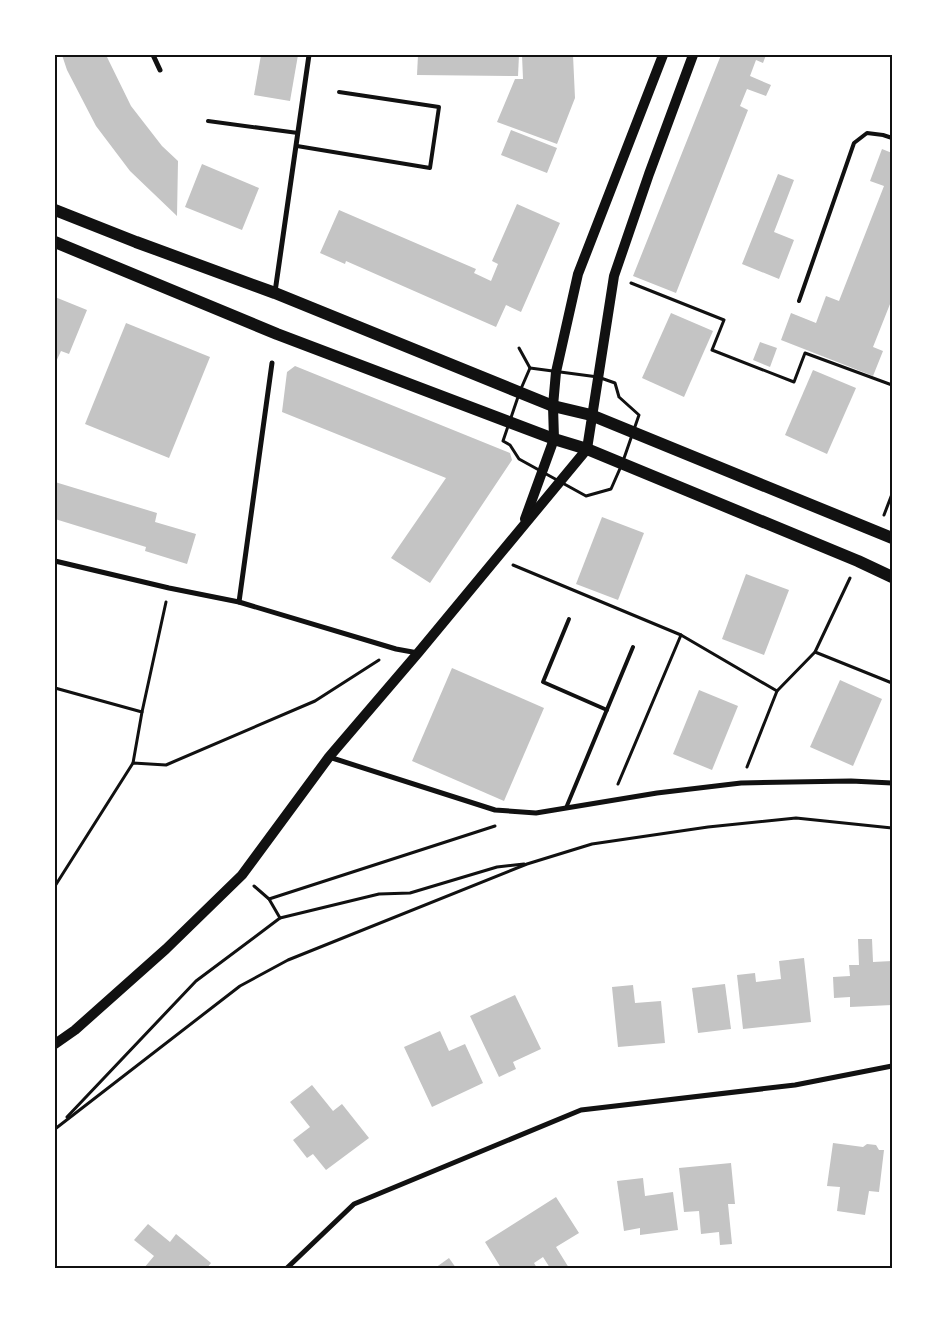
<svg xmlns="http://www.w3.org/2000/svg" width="947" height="1323" font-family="'Space Grotesk',sans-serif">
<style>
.building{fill:#c4c4c4}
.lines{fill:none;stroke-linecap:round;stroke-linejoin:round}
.path{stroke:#111;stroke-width:3}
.service{stroke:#111;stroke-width:4}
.minor{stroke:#111;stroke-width:5}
.secondary{stroke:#111;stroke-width:10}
.primary{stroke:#111;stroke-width:12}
.neatline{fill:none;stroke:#111;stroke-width:2}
</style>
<rect width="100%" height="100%" fill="#fff"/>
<g class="building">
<polygon points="62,55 106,55 131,106 162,146 178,161 177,216 130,171 96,126 67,70"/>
<polygon points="261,55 298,55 290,101 254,95"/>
<polygon points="418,55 519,55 518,76 417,75"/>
<polygon points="522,55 573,55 575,98 557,144 497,122 515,79 523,79"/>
<polygon points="721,55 766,55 763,63 756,60 750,76 771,85 766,96 747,89 740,106 748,110 676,293 633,276"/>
<polygon points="511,130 557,148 547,173 501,155"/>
<polygon points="882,149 892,153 892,299 873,347 883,351 873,376 781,340 791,313 816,323 826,296 839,301 884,186 870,181"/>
<polygon points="202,164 259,188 242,230 185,207"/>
<polygon points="778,174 794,180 774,232 794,240 779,279 742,264"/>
<polygon points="517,204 560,223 521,312 506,305 496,327 346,261 345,264 320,253 339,210 476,269 474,273 491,281 498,264 492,261"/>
<polygon points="55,297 87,310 69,354 61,351 55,364"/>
<polygon points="671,313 713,331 684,397 642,378"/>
<polygon points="126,323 210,357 169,458 85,424"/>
<polygon points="760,342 777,348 770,367 753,360"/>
<polygon points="295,366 510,453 512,460 430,583 391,558 446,478 282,412 287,372"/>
<polygon points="813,370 856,388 827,454 785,435"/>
<polygon points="55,482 157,513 155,522 196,534 187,564 145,551 146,547 55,519"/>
<polygon points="602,517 644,533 618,600 576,584"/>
<polygon points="746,574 789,590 764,655 722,639"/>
<polygon points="452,668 544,708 504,801 412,761"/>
<polygon points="840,680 882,699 853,766 810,747"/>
<polygon points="699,690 738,706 712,770 673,754"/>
<polygon points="858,939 872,939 873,962 892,961 892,1005 850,1007 850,997 834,998 833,977 850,976 849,965 859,965"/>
<polygon points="804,958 811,1022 743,1029 737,975 755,973 756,982 781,979 779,961"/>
<polygon points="725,984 731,1029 698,1033 692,988"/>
<polygon points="633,985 635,1003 661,1001 665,1043 618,1047 612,987"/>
<polygon points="515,995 541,1049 513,1062 516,1069 499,1077 470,1016"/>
<polygon points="440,1031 449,1051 465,1044 483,1083 432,1107 404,1047"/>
<polygon points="312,1085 333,1111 342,1104 369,1138 326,1170 313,1154 307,1158 293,1140 310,1127 290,1102"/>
<polygon points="833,1143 863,1147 867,1144 876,1145 879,1150 884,1150 879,1192 869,1191 865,1215 837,1211 840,1187 827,1186"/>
<polygon points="731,1163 735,1204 728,1204 732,1244 720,1245 719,1232 701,1234 699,1211 684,1212 679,1168"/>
<polygon points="643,1178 645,1196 673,1192 678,1230 640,1235 640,1228 624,1231 617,1181"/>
<polygon points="556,1197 579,1233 556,1247 569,1268 550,1268 543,1257 534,1263 537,1268 501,1268 485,1242"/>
<polygon points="148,1224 170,1242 176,1234 211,1263 207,1268 144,1268 154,1256 134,1240"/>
<polygon points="449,1258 456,1268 435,1268"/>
</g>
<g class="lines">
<g class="path">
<polyline points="631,283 724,320 712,350 794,382 805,353 892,385"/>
<polyline points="519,348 530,368"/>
<polygon points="530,368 598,377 615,383 619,397 639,415 622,464 611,489 586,496 519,459 510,445 503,441 520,391"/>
<polyline points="884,515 892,494"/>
<polyline points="513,565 681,635"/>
<polyline points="815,652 892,683"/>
<polyline points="55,688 142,712"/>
<polyline points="133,763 142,712 166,602"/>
<polyline points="747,767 777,691 815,652 850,578"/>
<polyline points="618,784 681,635 777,691"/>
<polyline points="55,886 133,763 166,765 315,701 379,660"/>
<polyline points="254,886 269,899 280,918"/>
<polyline points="269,899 495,826"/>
<polyline points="67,1117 196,981 280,918 379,894 410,893 497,867 524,864"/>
<polyline points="55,1129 240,986 288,960 527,864 592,844 708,827 796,818 892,828"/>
</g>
<g class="service">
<polyline points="208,121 298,133"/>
<polyline points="297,146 430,168 439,107 339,92"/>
<polyline points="799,301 854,143 867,133 883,135 892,138"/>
<polyline points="569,619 543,682 607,710"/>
<polyline points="566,808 633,647"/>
</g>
<g class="minor">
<polyline points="153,55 160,70"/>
<polyline points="275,292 309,55"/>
<polyline points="55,561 169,588 239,602 396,649 418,653"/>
<polyline points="239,602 272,363"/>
<polyline points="329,757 495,810 536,813 657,793 741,783 851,781 892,783"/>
<polyline points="287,1268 354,1204 581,1110 795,1085 892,1066"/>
</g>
<g class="secondary">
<polyline points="525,519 554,439 553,406 556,372 578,274 663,55"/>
<polyline points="55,1044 75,1030 166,949 242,875 329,757 418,653 587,449 614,276 649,174 693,55"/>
</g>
<g class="primary">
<polyline points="55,210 136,242 275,293 553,406 591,415 892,538"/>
<polyline points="55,242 277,334 554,439 587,449 858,561 892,577"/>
</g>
</g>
<rect width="947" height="1323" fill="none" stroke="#ffffff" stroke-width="112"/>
<rect x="56" y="56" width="835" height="1211" class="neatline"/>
</svg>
